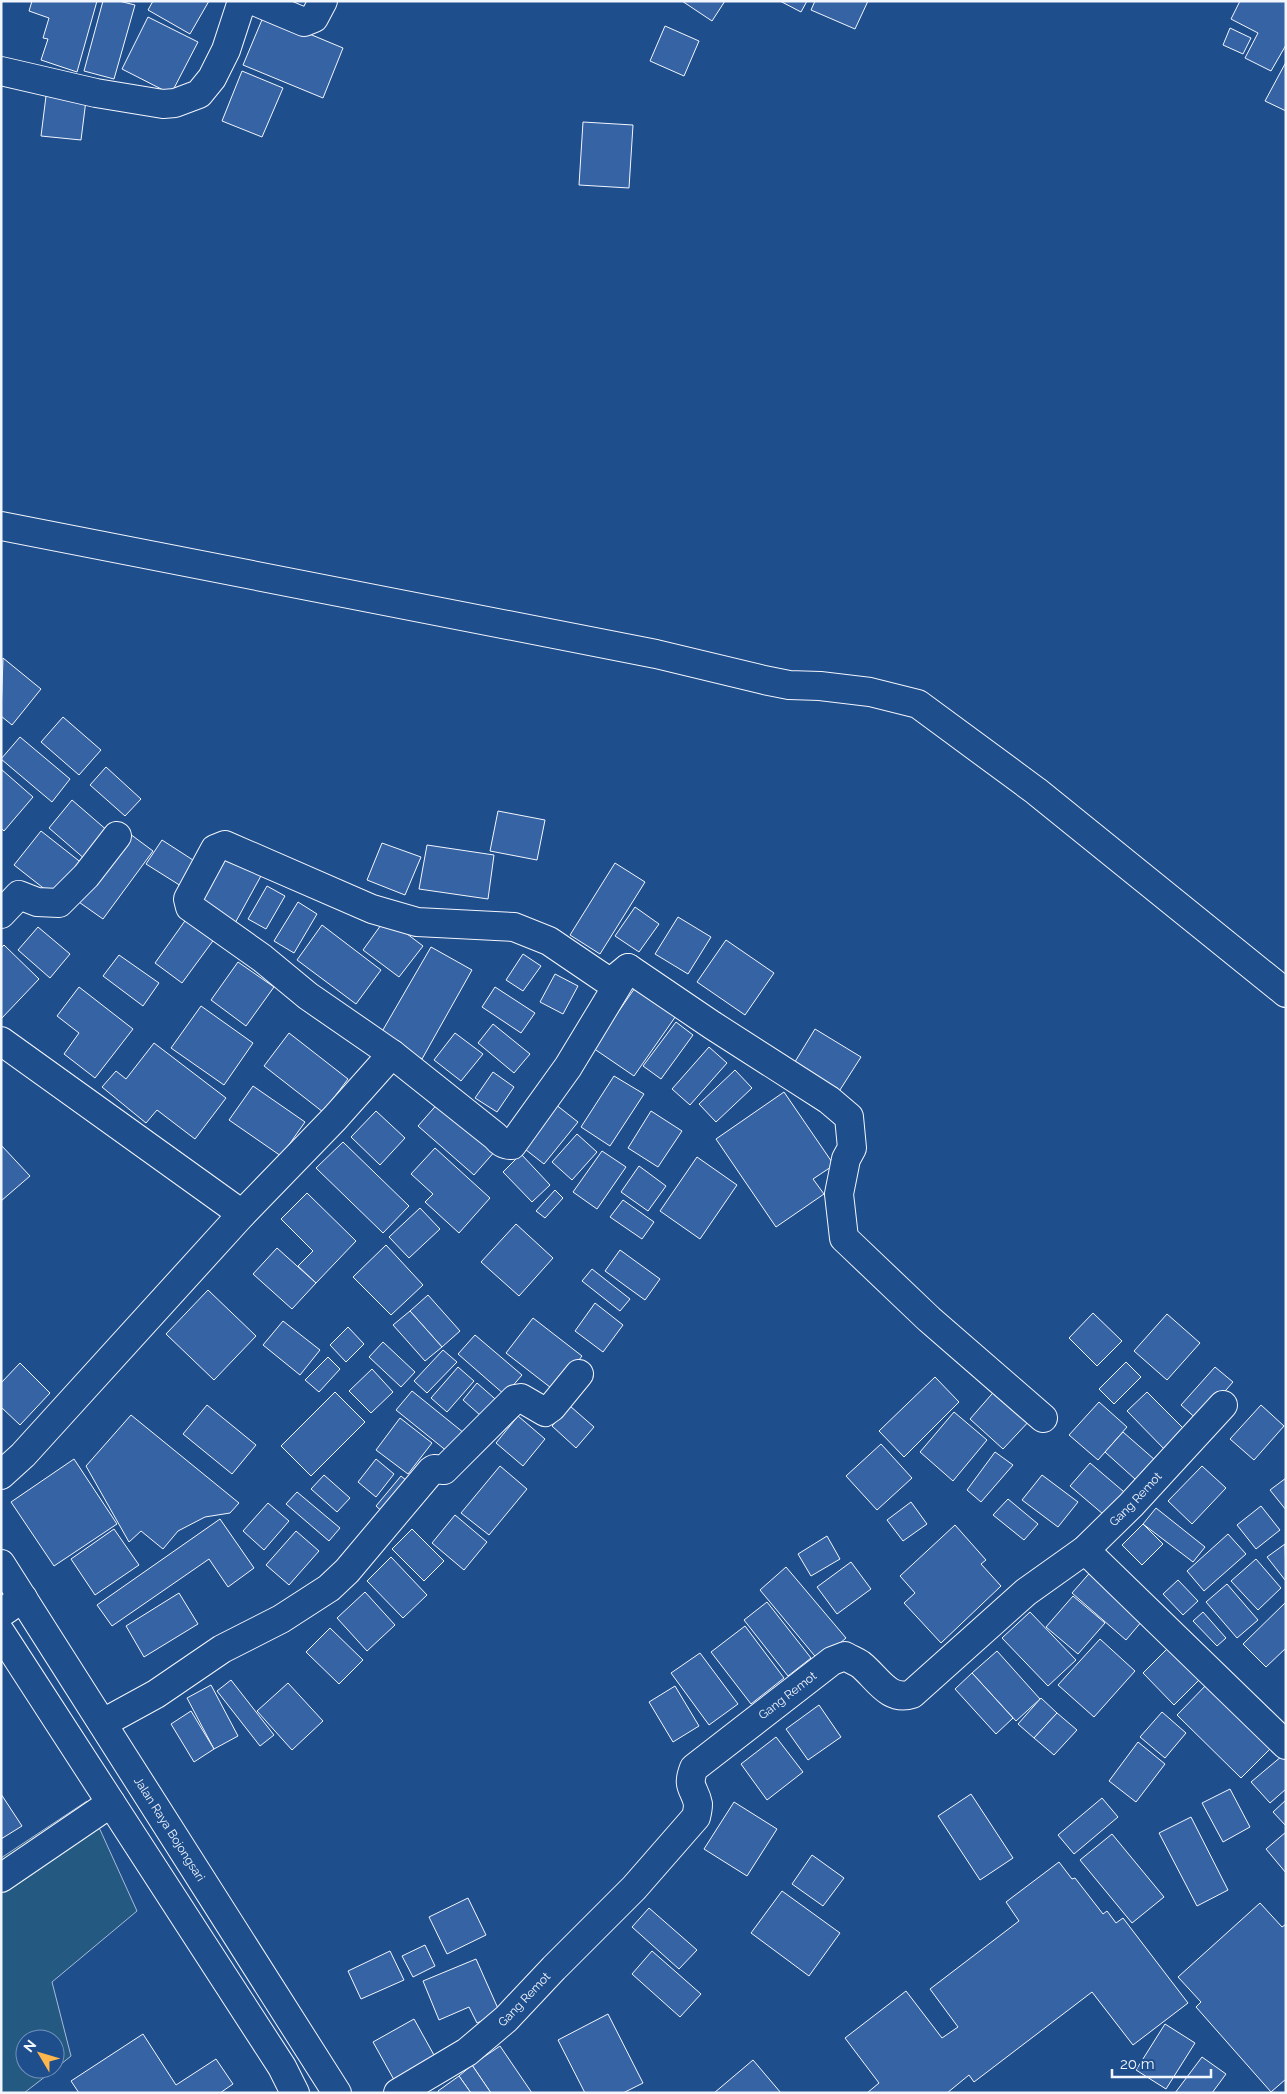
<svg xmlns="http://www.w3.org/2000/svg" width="1287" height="2094" font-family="Raleway,sans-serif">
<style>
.green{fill:#245a82;stroke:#a8bbd7}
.building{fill:#3563a3;stroke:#f2f6ff}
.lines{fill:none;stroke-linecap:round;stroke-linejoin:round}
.minor-casing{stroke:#f2f6ff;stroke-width:30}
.trunk-casing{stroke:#f2f6ff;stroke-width:30}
.minor{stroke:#1f4e8c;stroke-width:28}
.trunk{stroke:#1f4e8c;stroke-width:28}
.labels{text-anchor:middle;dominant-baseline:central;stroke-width:4;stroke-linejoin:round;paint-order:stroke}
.street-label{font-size:12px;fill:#f2f6ff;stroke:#1f4e8c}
</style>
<rect width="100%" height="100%" fill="#1f4e8c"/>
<polygon class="green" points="87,1801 137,1911 52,1982 71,2056 55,2069 55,2039 25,2039 25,2069 55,2069 24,2093 1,2093 1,1858"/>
<g class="building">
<polygon points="32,1 97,1 77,72 41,60 48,39 43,38 49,18 29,11"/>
<polygon points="103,1 119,1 135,5 114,79 84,71"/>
<polygon points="153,1 209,1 190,34 148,10"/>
<polygon points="682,1 725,1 712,21"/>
<polygon points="780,1 807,1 801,12"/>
<polygon points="815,1 868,1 855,29 811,10"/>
<polygon points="1240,1 1286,1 1286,45 1271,71 1245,58 1258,33 1231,19"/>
<polygon points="264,15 343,48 323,98 243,65"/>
<polygon points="148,17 198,42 171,94 122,69"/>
<polygon points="665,26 699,41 684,76 650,61"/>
<polygon points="1230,28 1251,38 1243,54 1223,45"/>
<polygon points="1286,62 1286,111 1265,101"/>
<polygon points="242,71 283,88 262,137 222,121"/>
<polygon points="47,88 87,92 81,140 41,136"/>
<polygon points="583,122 633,125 629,188 579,185"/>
<polygon points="3,658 41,689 12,725 1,716"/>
<polygon points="63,717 101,750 79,775 41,742"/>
<polygon points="20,737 70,779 52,802 1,759"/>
<polygon points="106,767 141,799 125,816 90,785"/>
<polygon points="1,769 33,797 4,831 1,828"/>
<polygon points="72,800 109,832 86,860 49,828"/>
<polygon points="498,811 545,820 537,860 490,851"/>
<polygon points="41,831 83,864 56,898 14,865"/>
<polygon points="126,831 153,851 103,919 76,900"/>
<polygon points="162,840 196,862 181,886 146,864"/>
<polygon points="382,843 421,857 405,895 367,880"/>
<polygon points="427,845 494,855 488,899 419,889"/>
<polygon points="224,854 262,874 234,925 196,903"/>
<polygon points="615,863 645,882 600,954 570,935"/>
<polygon points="267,886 285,896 266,929 248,919"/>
<polygon points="298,902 317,914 294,953 274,941"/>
<polygon points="635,907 659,924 639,952 615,936"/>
<polygon points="678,917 711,937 688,974 655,954"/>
<polygon points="187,918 215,938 182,983 155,963"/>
<polygon points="386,918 423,946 399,977 363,950"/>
<polygon points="322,925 381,970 356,1004 297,960"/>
<polygon points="38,927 70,954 50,978 18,950"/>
<polygon points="726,940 774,973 745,1015 697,982"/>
<polygon points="4,945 39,979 1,1019 1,948"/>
<polygon points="431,947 472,970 422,1059 380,1035"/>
<polygon points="523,954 541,966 523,991 506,980"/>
<polygon points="119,955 159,983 143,1006 103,976"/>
<polygon points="238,962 274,987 246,1026 211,1000"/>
<polygon points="555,974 578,986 563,1014 540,1002"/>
<polygon points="637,985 678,1013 634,1076 593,1048"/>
<polygon points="79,987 133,1029 95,1078 64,1054 79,1033 57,1016"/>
<polygon points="495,987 535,1013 521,1033 482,1007"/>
<polygon points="201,1006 253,1043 224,1085 171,1048"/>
<polygon points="676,1022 693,1035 661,1079 643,1066"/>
<polygon points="493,1024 530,1054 514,1073 478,1043"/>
<polygon points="815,1029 861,1057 838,1093 793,1065"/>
<polygon points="289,1033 348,1079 323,1112 264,1066"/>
<polygon points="455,1033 483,1054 461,1081 434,1060"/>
<polygon points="154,1043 226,1098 195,1139 157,1110 146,1123 102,1087 116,1071 126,1079"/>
<polygon points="709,1047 727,1063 690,1105 672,1089"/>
<polygon points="735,1070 752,1088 716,1122 699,1104"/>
<polygon points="493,1072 514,1087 497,1112 475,1098"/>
<polygon points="614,1076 644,1094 610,1146 581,1127"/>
<polygon points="253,1086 305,1122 281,1156 229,1120"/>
<polygon points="784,1092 834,1165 813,1179 824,1194 776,1227 716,1139"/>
<polygon points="440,1101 496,1150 474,1175 418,1126"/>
<polygon points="555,1104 578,1122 544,1164 521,1146"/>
<polygon points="376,1111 405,1138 380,1165 351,1137"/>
<polygon points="651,1111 682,1131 658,1167 628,1148"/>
<polygon points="577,1134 597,1152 572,1180 552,1162"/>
<polygon points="343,1142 409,1206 383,1233 316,1168"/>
<polygon points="1,1145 30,1176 1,1201"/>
<polygon points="435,1148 490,1198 459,1233 425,1202 433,1194 411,1174"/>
<polygon points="602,1151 626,1167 597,1209 573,1192"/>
<polygon points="521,1154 550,1185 532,1202 503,1172"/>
<polygon points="697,1157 737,1185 700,1239 660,1211"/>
<polygon points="639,1166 666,1186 648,1211 621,1192"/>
<polygon points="555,1190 563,1198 545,1218 536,1211"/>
<polygon points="307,1193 356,1241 316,1283 298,1266 313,1251 281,1219"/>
<polygon points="623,1200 654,1222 642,1239 610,1217"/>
<polygon points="420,1208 440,1229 409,1258 389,1237"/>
<polygon points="516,1224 553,1258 519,1296 481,1262"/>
<polygon points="386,1245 423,1285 391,1315 353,1277"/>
<polygon points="277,1248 316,1283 292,1309 253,1274"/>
<polygon points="620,1250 660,1279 645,1300 605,1271"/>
<polygon points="592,1269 630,1299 620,1311 582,1281"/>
<polygon points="208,1290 256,1336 214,1380 166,1334"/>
<polygon points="428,1295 460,1331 442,1347 410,1311"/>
<polygon points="595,1303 623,1325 603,1352 575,1331"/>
<polygon points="410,1311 442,1347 425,1361 393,1325"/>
<polygon points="1093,1313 1122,1341 1097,1366 1069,1338"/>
<polygon points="1167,1314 1200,1343 1167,1380 1134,1351"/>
<polygon points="533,1318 582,1356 555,1391 506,1353"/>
<polygon points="283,1321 320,1350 300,1375 263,1345"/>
<polygon points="348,1327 364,1344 346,1362 330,1345"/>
<polygon points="475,1335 522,1375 505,1395 458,1354"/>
<polygon points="383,1342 415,1372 401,1387 369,1357"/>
<polygon points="443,1350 457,1362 427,1393 414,1381"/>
<polygon points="328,1357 340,1369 319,1392 305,1380"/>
<polygon points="1126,1362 1141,1377 1114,1404 1099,1389"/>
<polygon points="20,1363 50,1393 20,1425 1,1407 1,1383"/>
<polygon points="458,1367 474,1381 447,1412 431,1398"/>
<polygon points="1215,1367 1233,1382 1199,1421 1181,1405"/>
<polygon points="372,1369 393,1392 371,1413 349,1391"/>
<polygon points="935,1377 959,1402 904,1457 879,1431"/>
<polygon points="477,1383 502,1405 488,1422 463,1400"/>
<polygon points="998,1387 1032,1418 1003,1449 970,1419"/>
<polygon points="412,1391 464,1433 448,1452 396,1410"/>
<polygon points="335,1392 365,1422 311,1476 281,1446"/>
<polygon points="1147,1392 1189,1434 1169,1454 1127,1411"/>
<polygon points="1099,1402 1127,1427 1098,1460 1069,1435"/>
<polygon points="207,1405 256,1445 232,1474 183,1434"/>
<polygon points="1261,1405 1284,1426 1254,1460 1230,1439"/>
<polygon points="570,1406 594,1427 576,1448 552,1426"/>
<polygon points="954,1412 987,1440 953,1481 920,1452"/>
<polygon points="131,1415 239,1503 230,1513 205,1517 178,1531 163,1549 141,1531 129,1542 86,1466"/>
<polygon points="518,1416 545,1439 523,1466 496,1443"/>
<polygon points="400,1418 432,1443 408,1474 376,1450"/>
<polygon points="1123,1432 1163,1467 1145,1488 1105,1452"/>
<polygon points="881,1444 912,1478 877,1510 846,1476"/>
<polygon points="995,1452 1013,1465 981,1502 967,1490"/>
<polygon points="74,1459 117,1524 54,1566 11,1502"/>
<polygon points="376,1459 394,1474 376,1497 358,1482"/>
<polygon points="1090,1463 1130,1497 1110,1520 1070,1486"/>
<polygon points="500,1466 527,1489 489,1535 461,1513"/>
<polygon points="1202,1466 1226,1488 1192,1524 1168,1501"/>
<polygon points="324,1475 350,1498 337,1512 311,1489"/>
<polygon points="1042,1475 1078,1502 1058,1527 1022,1500"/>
<polygon points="401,1476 413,1486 387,1516 376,1506"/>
<polygon points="1286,1478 1286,1510 1270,1490"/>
<polygon points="297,1492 340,1528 329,1541 286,1504"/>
<polygon points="1008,1499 1038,1524 1024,1540 993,1515"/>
<polygon points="911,1502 927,1524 903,1541 887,1520"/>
<polygon points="268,1503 289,1521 264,1550 243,1531"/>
<polygon points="1261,1506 1280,1530 1256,1549 1237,1525"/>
<polygon points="1156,1508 1205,1547 1193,1562 1143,1524"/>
<polygon points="455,1515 487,1542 464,1570 432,1543"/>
<polygon points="220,1519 254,1568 228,1587 209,1559 112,1626 97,1605"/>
<polygon points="1143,1524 1163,1544 1142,1565 1122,1545"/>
<polygon points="955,1525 986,1560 981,1564 1001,1586 941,1643 904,1603 915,1593 900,1576"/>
<polygon points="114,1529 139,1565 95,1595 71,1559"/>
<polygon points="412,1529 444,1561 424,1581 392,1549"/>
<polygon points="296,1531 319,1551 289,1585 266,1565"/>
<polygon points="1228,1534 1246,1554 1204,1591 1187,1571"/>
<polygon points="827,1536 840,1559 811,1576 798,1554"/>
<polygon points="1285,1544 1286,1579 1285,1580 1267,1557"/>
<polygon points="391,1557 427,1595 403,1618 367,1581"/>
<polygon points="1256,1559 1281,1588 1258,1610 1231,1581"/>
<polygon points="851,1562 871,1589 837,1614 817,1587"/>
<polygon points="786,1567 846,1638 819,1661 760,1590"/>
<polygon points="1094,1568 1148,1614 1126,1640 1072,1593"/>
<polygon points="1178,1580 1198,1601 1183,1615 1163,1594"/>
<polygon points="1227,1584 1258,1620 1237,1638 1206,1602"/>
<polygon points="365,1592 395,1625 367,1651 337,1618"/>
<polygon points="179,1593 198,1624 144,1657 126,1626"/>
<polygon points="1073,1596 1105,1623 1078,1654 1046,1627"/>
<polygon points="767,1602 811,1658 788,1676 744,1620"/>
<polygon points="1286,1602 1286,1648 1266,1667 1243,1644"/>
<polygon points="1030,1612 1076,1660 1048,1686 1002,1638"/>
<polygon points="1203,1612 1226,1638 1217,1646 1193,1621"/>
<polygon points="745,1626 784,1678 751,1704 711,1652"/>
<polygon points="330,1628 363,1660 339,1684 306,1652"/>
<polygon points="1100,1639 1135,1671 1094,1717 1058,1685"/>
<polygon points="1171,1645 1202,1677 1174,1705 1143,1673"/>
<polygon points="997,1651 1040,1699 1016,1721 972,1673"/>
<polygon points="700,1653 738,1704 709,1725 671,1673"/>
<polygon points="972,1673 1013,1718 996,1734 955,1689"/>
<polygon points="231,1680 274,1735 260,1746 217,1691"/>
<polygon points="1211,1680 1276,1743 1241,1778 1177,1715"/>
<polygon points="288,1683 323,1721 292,1750 257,1711"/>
<polygon points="211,1685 238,1736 214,1749 187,1698"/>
<polygon points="675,1686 699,1726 673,1742 649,1702"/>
<polygon points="1041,1698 1057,1713 1034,1738 1018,1724"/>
<polygon points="819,1705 841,1737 808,1760 786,1729"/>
<polygon points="191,1711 214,1749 194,1762 171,1724"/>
<polygon points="1162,1712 1186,1733 1165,1758 1140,1737"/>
<polygon points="1057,1713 1077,1730 1054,1755 1034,1738"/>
<polygon points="776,1737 803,1772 767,1800 741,1764"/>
<polygon points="1138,1742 1165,1764 1136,1802 1109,1781"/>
<polygon points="1282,1756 1286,1761 1286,1789 1270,1803 1251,1782"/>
<polygon points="1230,1789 1250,1827 1223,1842 1202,1803"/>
<polygon points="1,1794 22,1826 1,1839"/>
<polygon points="971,1794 1013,1858 980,1880 938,1816"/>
<polygon points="1102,1798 1118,1817 1074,1854 1058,1835"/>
<polygon points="1286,1800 1286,1826 1273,1812"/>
<polygon points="734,1802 777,1829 747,1876 704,1849"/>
<polygon points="1191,1817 1228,1890 1197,1906 1159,1833"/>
<polygon points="1286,1832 1286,1873 1266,1849"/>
<polygon points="1112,1834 1164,1897 1132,1923 1080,1860"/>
<polygon points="812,1855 844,1878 823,1906 792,1884"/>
<polygon points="1059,1862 1072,1879 1075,1878 1103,1914 1107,1911 1116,1923 1123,1918 1188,2003 1133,2045 1092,1992 974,2082 969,2075 947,2093 867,2093 879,2083 845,2038 906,1991 942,2038 958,2027 930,1989 1019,1921 1006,1902"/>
<polygon points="782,1891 840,1933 809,1976 751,1933"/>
<polygon points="468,1898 486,1935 447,1954 429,1917"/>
<polygon points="1260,1903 1282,1927 1286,1924 1286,2079 1271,2092 1196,2007 1201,2002 1178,1977"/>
<polygon points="649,1908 697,1950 679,1969 632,1927"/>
<polygon points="425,1945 435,1966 413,1977 402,1956"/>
<polygon points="390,1951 404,1980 361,1999 348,1971"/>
<polygon points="652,1951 701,1994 680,2017 632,1974"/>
<polygon points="476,1959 500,2013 477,2023 469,2007 439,2020 423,1981"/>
<polygon points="608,2014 643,2083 623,2093 585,2093 558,2040"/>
<polygon points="414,2019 439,2064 398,2087 373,2042"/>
<polygon points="1165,2024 1195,2043 1166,2089 1136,2070"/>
<polygon points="143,2034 176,2085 216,2059 233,2084 220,2093 79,2093 71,2081"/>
<polygon points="500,2046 532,2093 491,2093 472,2065"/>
<polygon points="1202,2057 1226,2074 1212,2093 1175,2093"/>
<polygon points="753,2060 781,2093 714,2093"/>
<polygon points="472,2065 491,2093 471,2093 459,2076"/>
<polygon points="459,2076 471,2093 439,2093 438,2091"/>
</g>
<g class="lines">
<defs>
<g id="minor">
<polyline points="254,1 304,22 314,18 323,1"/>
<polyline points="1,71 96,93 163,104 175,103 199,94 212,78 226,50 242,1"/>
<polyline points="1,526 656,654 764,680 789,685 820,686 870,692 918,704 1036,791 1286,993"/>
<polyline points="1,914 19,895 37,902 59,903 86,876 117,836"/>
<polyline points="1,1041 242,1214"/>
<path d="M392,1054l103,82c5,6 9,9 17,9l56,-78 60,-99"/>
<polyline points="1,1475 23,1455 242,1214 335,1118 392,1054 308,996 262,958 190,907 188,899 215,849 225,845 372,909 417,922 514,927 549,941 605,979 612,981 628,968 712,1025 829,1100 849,1117 852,1148 846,1159 839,1194 844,1238 929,1319 1043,1418"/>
<polyline points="1085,1550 1286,1745"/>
<polyline points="1,1613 23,1598"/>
<polyline points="103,1723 156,1694 222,1649 281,1619 329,1588 347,1571 431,1471 434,1469 444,1470 515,1399 521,1398 545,1412 552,1407 579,1374"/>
<polyline points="1,1878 111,1803"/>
<path id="s1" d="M398,2093l69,-41 39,-33 48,-51 80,-80 62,-71c1,-4 2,-9 2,-13 -3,-16 -12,-16 -4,-36l138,-107 13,-5c5,3 10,5 15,8 17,13 28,38 52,30l114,-102 59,-42 46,-45 92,-100"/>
</g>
<g id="trunk">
<path id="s2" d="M1,1564l336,529"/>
<polyline points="1,1633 282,2067 295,2093"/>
</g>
</defs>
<use href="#minor" class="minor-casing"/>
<use href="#trunk" class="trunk-casing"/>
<use href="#minor" class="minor"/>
<use href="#trunk" class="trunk"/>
</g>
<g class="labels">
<g class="street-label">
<text stroke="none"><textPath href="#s1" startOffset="1026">Gang Remot</textPath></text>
<text stroke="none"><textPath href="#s1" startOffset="578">Gang Remot</textPath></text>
<text stroke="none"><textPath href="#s2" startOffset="314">Jalan Raya Bojongsari</textPath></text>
<text stroke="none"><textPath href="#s1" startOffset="158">Gang Remot</textPath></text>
</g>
</g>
<rect width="1287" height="2094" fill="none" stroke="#f2f6ff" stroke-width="5"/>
<g transform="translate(40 2054) rotate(308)"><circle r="24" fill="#1f4e8c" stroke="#7391ba"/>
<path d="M0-4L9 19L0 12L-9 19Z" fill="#ffb74d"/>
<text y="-8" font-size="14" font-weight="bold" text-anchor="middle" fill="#f2f6ff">N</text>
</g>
<path d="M1112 2069v8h99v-8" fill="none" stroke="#f2f6ff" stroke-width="2.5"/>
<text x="1120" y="2069" font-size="15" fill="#f2f6ff" stroke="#1f4e8c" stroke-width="4" paint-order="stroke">20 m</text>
</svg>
